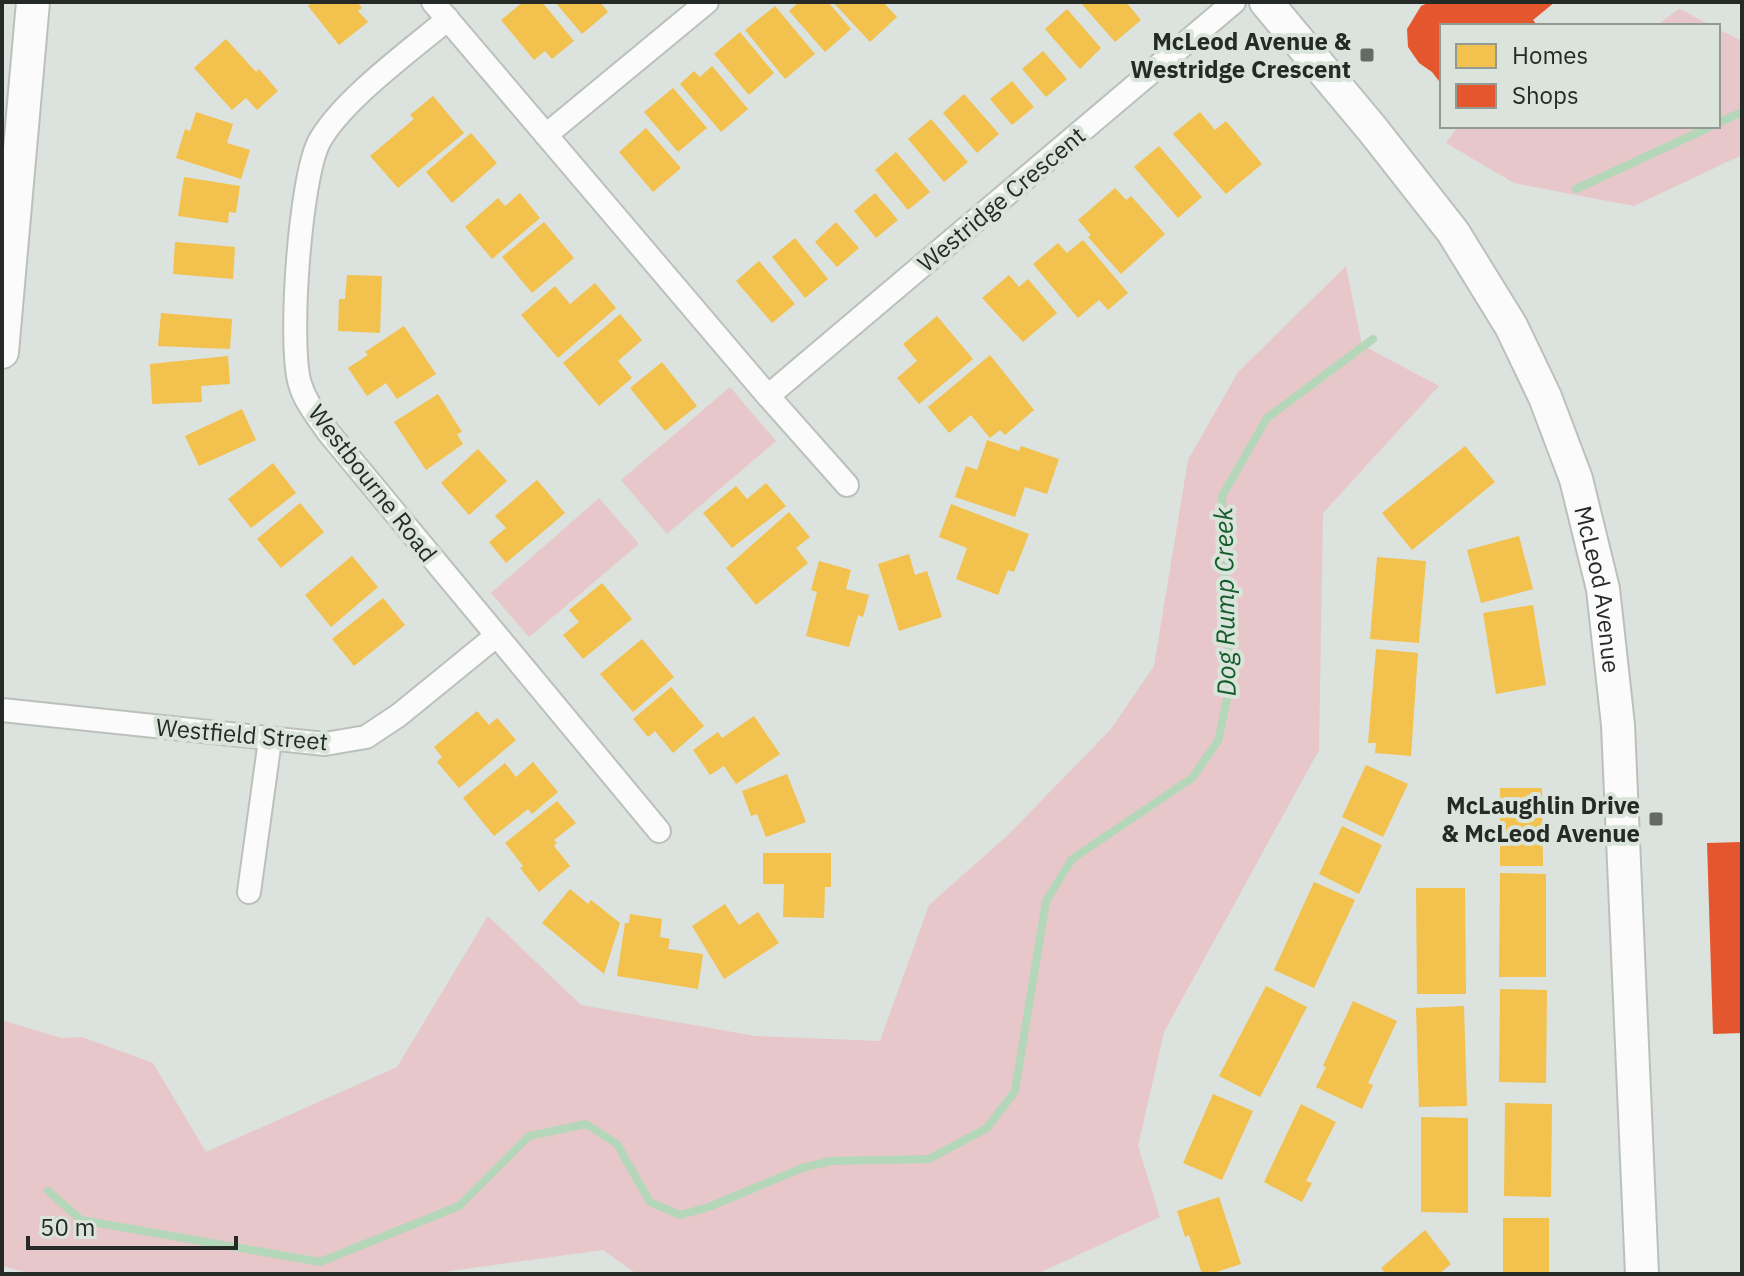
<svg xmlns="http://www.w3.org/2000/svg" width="1744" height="1276" font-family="'IBM Plex Sans',sans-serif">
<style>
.green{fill:#e7c7ca}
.homes{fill:#f2c14e}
.shops{fill:#e4572e}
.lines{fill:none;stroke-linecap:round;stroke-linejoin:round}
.stream{stroke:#b3d7b8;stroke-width:8}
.street-casing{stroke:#bcc0bc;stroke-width:26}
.secondary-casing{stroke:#bcc0bc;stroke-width:36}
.street{stroke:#fafbfa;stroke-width:22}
.secondary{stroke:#fafbfa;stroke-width:32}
.poi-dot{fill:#666a67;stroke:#dae4db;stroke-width:3}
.labels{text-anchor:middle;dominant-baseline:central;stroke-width:8;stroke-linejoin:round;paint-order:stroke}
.poi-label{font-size:24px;font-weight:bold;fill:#262a27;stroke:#dae4db;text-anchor:end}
.street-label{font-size:24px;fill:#262a27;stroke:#dae4db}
.water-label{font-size:26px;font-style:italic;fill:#145d2a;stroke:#dae4db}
</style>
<rect width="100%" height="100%" fill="#dce2dd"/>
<g class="green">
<polygon points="1679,9 1680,9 1712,26 1656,26"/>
<polygon points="1718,29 1742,41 1742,155 1634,206 1514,183 1446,143 1458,126 1718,126"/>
<polygon points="1346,266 1362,345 1439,386 1323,513 1319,750 1164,1032 1138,1146 1160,1217 1037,1274 637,1274 603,1250 429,1274 32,1274 2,1266 2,1020 61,1038 82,1037 153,1063 206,1152 397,1067 488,916 581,1005 755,1036 880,1041 929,905 1008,835 1111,729 1154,666 1188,460 1238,372"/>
<polygon points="730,387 776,441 667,534 621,480"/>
<polygon points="599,498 639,544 529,637 491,593"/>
</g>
<g class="homes">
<polygon points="313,2 357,2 362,8 358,11 368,22 339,45 308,6"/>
<polygon points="523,2 542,2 574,41 552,59 545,51 534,60 501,20"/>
<polygon points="555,2 600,2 608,12 582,34"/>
<polygon points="799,2 828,2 851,29 825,52 789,11"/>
<polygon points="833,2 883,2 897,17 870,42"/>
<polygon points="1080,2 1126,2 1141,20 1115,42"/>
<polygon points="775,6 815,54 785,79 745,30"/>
<polygon points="1067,9 1101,48 1080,69 1045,29"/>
<polygon points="740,32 774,73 749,95 714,54"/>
<polygon points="226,39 256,72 259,69 278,91 257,110 246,98 232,110 194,68"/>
<polygon points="1043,51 1067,79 1046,97 1022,69"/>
<polygon points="712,66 748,109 721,132 680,84 694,71 700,77"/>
<polygon points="1012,81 1034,107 1012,125 990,99"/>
<polygon points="673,88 707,128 678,152 644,112"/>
<polygon points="964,94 999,134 977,153 943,113"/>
<polygon points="433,96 464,133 398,188 370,156 414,119 410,115"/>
<polygon points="196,112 233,124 227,143 250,150 241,179 176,158 185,129 190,131"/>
<polygon points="1200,112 1215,130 1226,121 1262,164 1226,194 1173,134"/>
<polygon points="931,119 968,162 944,182 908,139"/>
<polygon points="646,128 681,168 653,192 619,152"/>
<polygon points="471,133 497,163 452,203 426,172"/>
<polygon points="1159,146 1202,197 1178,218 1134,167"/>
<polygon points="896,152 930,192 908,210 875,170"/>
<polygon points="184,177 240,186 236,213 229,212 228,223 178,216"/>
<polygon points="1115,188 1126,200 1131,196 1165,234 1121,274 1088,237 1091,235 1078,220"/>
<polygon points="520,193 540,218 492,259 465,227 498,198 505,206"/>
<polygon points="875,193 898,220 876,238 854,211"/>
<polygon points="544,222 574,258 532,293 502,257"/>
<polygon points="836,222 859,248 837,267 815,242"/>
<polygon points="795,238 828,279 805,298 772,257"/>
<polygon points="1083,240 1128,293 1108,310 1099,300 1078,318 1033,264 1058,243 1067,253"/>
<polygon points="175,242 235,247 233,279 173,274"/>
<polygon points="759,261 795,304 772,323 736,281"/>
<polygon points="347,275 382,276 380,333 338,331 339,299 345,299"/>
<polygon points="1009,275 1019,287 1028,279 1057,313 1023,342 982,298"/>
<polygon points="595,283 616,308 558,358 521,315 555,286 570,304"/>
<polygon points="161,313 232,319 230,349 158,346"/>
<polygon points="620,314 642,340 618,361 632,378 599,406 563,363"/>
<polygon points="937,316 973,359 919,404 897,378 917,361 903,344"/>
<polygon points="404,326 436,374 397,399 386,383 367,396 348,368 368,355 365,352"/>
<polygon points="990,355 1034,410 1005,435 1000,430 990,438 971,415 949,433 928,407"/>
<polygon points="228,356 230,384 201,386 202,402 152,404 150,364"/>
<polygon points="662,362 697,406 665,431 630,388"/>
<polygon points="438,394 462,432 457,434 463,444 426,470 394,422"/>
<polygon points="242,409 256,440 199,466 185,436"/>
<polygon points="987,440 1019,451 1021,446 1059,459 1047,494 1025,487 1015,517 955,497 966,466 977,470"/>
<polygon points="1465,446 1495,482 1412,550 1382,513"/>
<polygon points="478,449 507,481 469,515 441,483"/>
<polygon points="273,463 296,493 251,528 228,499"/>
<polygon points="537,480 565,513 506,563 489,542 506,528 495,516"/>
<polygon points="766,483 786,506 732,548 703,513 736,486 747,499"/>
<polygon points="300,503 324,532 281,568 257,539"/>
<polygon points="951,504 1029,534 1014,572 1008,570 998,595 956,579 967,548 939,537"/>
<polygon points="789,512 810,537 796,548 808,563 756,605 726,568"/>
<polygon points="1519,536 1533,589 1481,603 1467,550"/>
<polygon points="909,554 915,575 927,571 942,617 899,631 878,564"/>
<polygon points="352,556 378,587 331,627 305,595"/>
<polygon points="1377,557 1426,561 1419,643 1370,639"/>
<polygon points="819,561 851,570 846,589 869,595 863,617 858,615 849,647 806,636 817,592 811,590"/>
<polygon points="602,583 632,619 583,659 563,635 579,622 569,610"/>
<polygon points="383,598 405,625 354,666 332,639"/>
<polygon points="1533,605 1546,685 1496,694 1483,613"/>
<polygon points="642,639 674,677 633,712 600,674"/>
<polygon points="1376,649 1418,653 1411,756 1375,753 1376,743 1368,743"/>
<polygon points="671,687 704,726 673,753 655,731 648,737 633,719"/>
<polygon points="477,711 489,725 497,718 516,740 459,788 437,762 442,757 434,747"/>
<polygon points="754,716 780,754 736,784 724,766 710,775 693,750 718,732 722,738"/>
<polygon points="533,762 558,792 532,814 528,809 494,836 463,798 505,763 516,777"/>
<polygon points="1366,765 1408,784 1383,837 1342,817"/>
<polygon points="787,774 806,822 766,837 757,814 751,816 742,791"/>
<polygon points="1500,788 1542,788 1543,866 1500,866"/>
<polygon points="557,801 576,823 554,840 557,843 554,846 570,866 539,892 520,868 523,866 505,843"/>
<polygon points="1342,826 1382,845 1359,894 1319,874"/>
<polygon points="763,853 831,853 831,887 825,887 824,918 783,917 784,884 763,884"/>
<polygon points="1500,873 1546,874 1546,977 1499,977"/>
<polygon points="1314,882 1355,900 1314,988 1274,970"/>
<polygon points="1416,888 1465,888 1466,994 1417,994"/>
<polygon points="570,889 588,904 591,900 620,923 604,974 542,923"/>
<polygon points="725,904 739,925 758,912 779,943 724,979 692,926"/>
<polygon points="630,914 662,919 660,937 670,939 668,949 703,954 698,989 617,976 625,923 629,923"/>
<polygon points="1266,986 1307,1007 1260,1097 1219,1076"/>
<polygon points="1500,989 1547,990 1546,1083 1499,1082"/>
<polygon points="1353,1001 1397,1021 1368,1083 1373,1085 1362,1109 1316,1087 1326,1067 1323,1066"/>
<polygon points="1464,1006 1467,1106 1419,1107 1416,1008"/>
<polygon points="1213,1094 1253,1111 1222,1180 1183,1163"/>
<polygon points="1505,1103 1552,1104 1551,1197 1504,1196"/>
<polygon points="1301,1104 1336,1122 1306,1181 1312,1183 1302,1202 1264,1182"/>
<polygon points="1421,1117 1468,1118 1468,1213 1421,1212"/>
<polygon points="1219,1197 1241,1264 1210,1274 1202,1274 1189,1235 1185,1237 1177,1211"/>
<rect x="1503" y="1218" width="46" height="56"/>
<polygon points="1425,1230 1451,1264 1439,1274 1386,1274 1381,1268"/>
</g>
<g class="shops">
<polygon points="1430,2 1555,2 1533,20 1538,26 1442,26 1442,85 1432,72 1419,63 1408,47 1407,29 1421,6"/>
<polygon points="1742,842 1742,1033 1713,1034 1707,843"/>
</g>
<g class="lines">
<g class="stream">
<polyline points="1718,123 1742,112"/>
<polyline points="1576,189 1712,126"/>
<polyline points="48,1191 81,1220 320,1262 459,1206 529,1136 586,1124 617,1144 650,1202 680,1215 709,1207 802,1168 831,1161 929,1159 987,1128 1015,1091 1046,901 1072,859 1192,778 1218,741 1230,685 1222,496 1267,418 1373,339"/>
</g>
<defs>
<g id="street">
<polyline points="433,2 768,396 847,485"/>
<path d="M448,19c-37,31 -107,82 -129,123 -19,37 -31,202 -19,242 5,18 18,33 28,48l331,399"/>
<polyline points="546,135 707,2"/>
<polyline points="768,396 1234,2"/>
<polyline points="2,710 325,744 366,737 399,715 496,636"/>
<polyline points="249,892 270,740"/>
</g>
<g id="secondary">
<path id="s1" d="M1266,2l107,128 80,102 58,94 34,71 31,82 27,110 15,136 24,549"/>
<polyline points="2,352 33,2"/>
</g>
</defs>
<use href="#street" class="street-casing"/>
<use href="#secondary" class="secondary-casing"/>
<use href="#street" class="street"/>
<use href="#secondary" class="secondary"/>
</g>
<g class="poi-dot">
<rect x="1359" y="47" width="16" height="16" rx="4"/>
<rect x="1648" y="811" width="16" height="16" rx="4"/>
</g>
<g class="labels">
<g class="poi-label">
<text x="1351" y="41">McLeod Avenue &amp;<tspan x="1351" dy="28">Westridge Crescent</tspan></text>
<text x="1640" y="805">McLaughlin Drive<tspan x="1640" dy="28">&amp; McLeod Avenue</tspan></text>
</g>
<g class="street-label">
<text transform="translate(1001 199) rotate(-40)">Westridge Crescent</text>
<text transform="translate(373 483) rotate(52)">Westbourne Road</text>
<text stroke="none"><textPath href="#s1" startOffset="686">McLeod Avenue</textPath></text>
<text transform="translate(242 734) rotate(5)">Westfield Street</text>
</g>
<g class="water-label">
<text transform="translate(1224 602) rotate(-91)">Dog Rump Creek</text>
</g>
</g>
<rect width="1744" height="1276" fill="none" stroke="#262a27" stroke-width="8"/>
<rect x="1440" y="24" width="280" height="104" fill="#dae4db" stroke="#929a93" stroke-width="2"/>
<rect x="1456" y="44" width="40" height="24" fill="#f2c14e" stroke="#929a93" stroke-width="2"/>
<text x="1512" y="64" font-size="24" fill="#262a27">Homes</text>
<rect x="1456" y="84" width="40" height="24" fill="#e4572e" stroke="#929a93" stroke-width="2"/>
<text x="1512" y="104" font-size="24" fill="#262a27">Shops</text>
<path d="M28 1236v12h208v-12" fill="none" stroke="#262a27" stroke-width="4"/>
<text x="40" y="1236" font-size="24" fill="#262a27" stroke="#dae4db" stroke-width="6" paint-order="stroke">50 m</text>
</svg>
